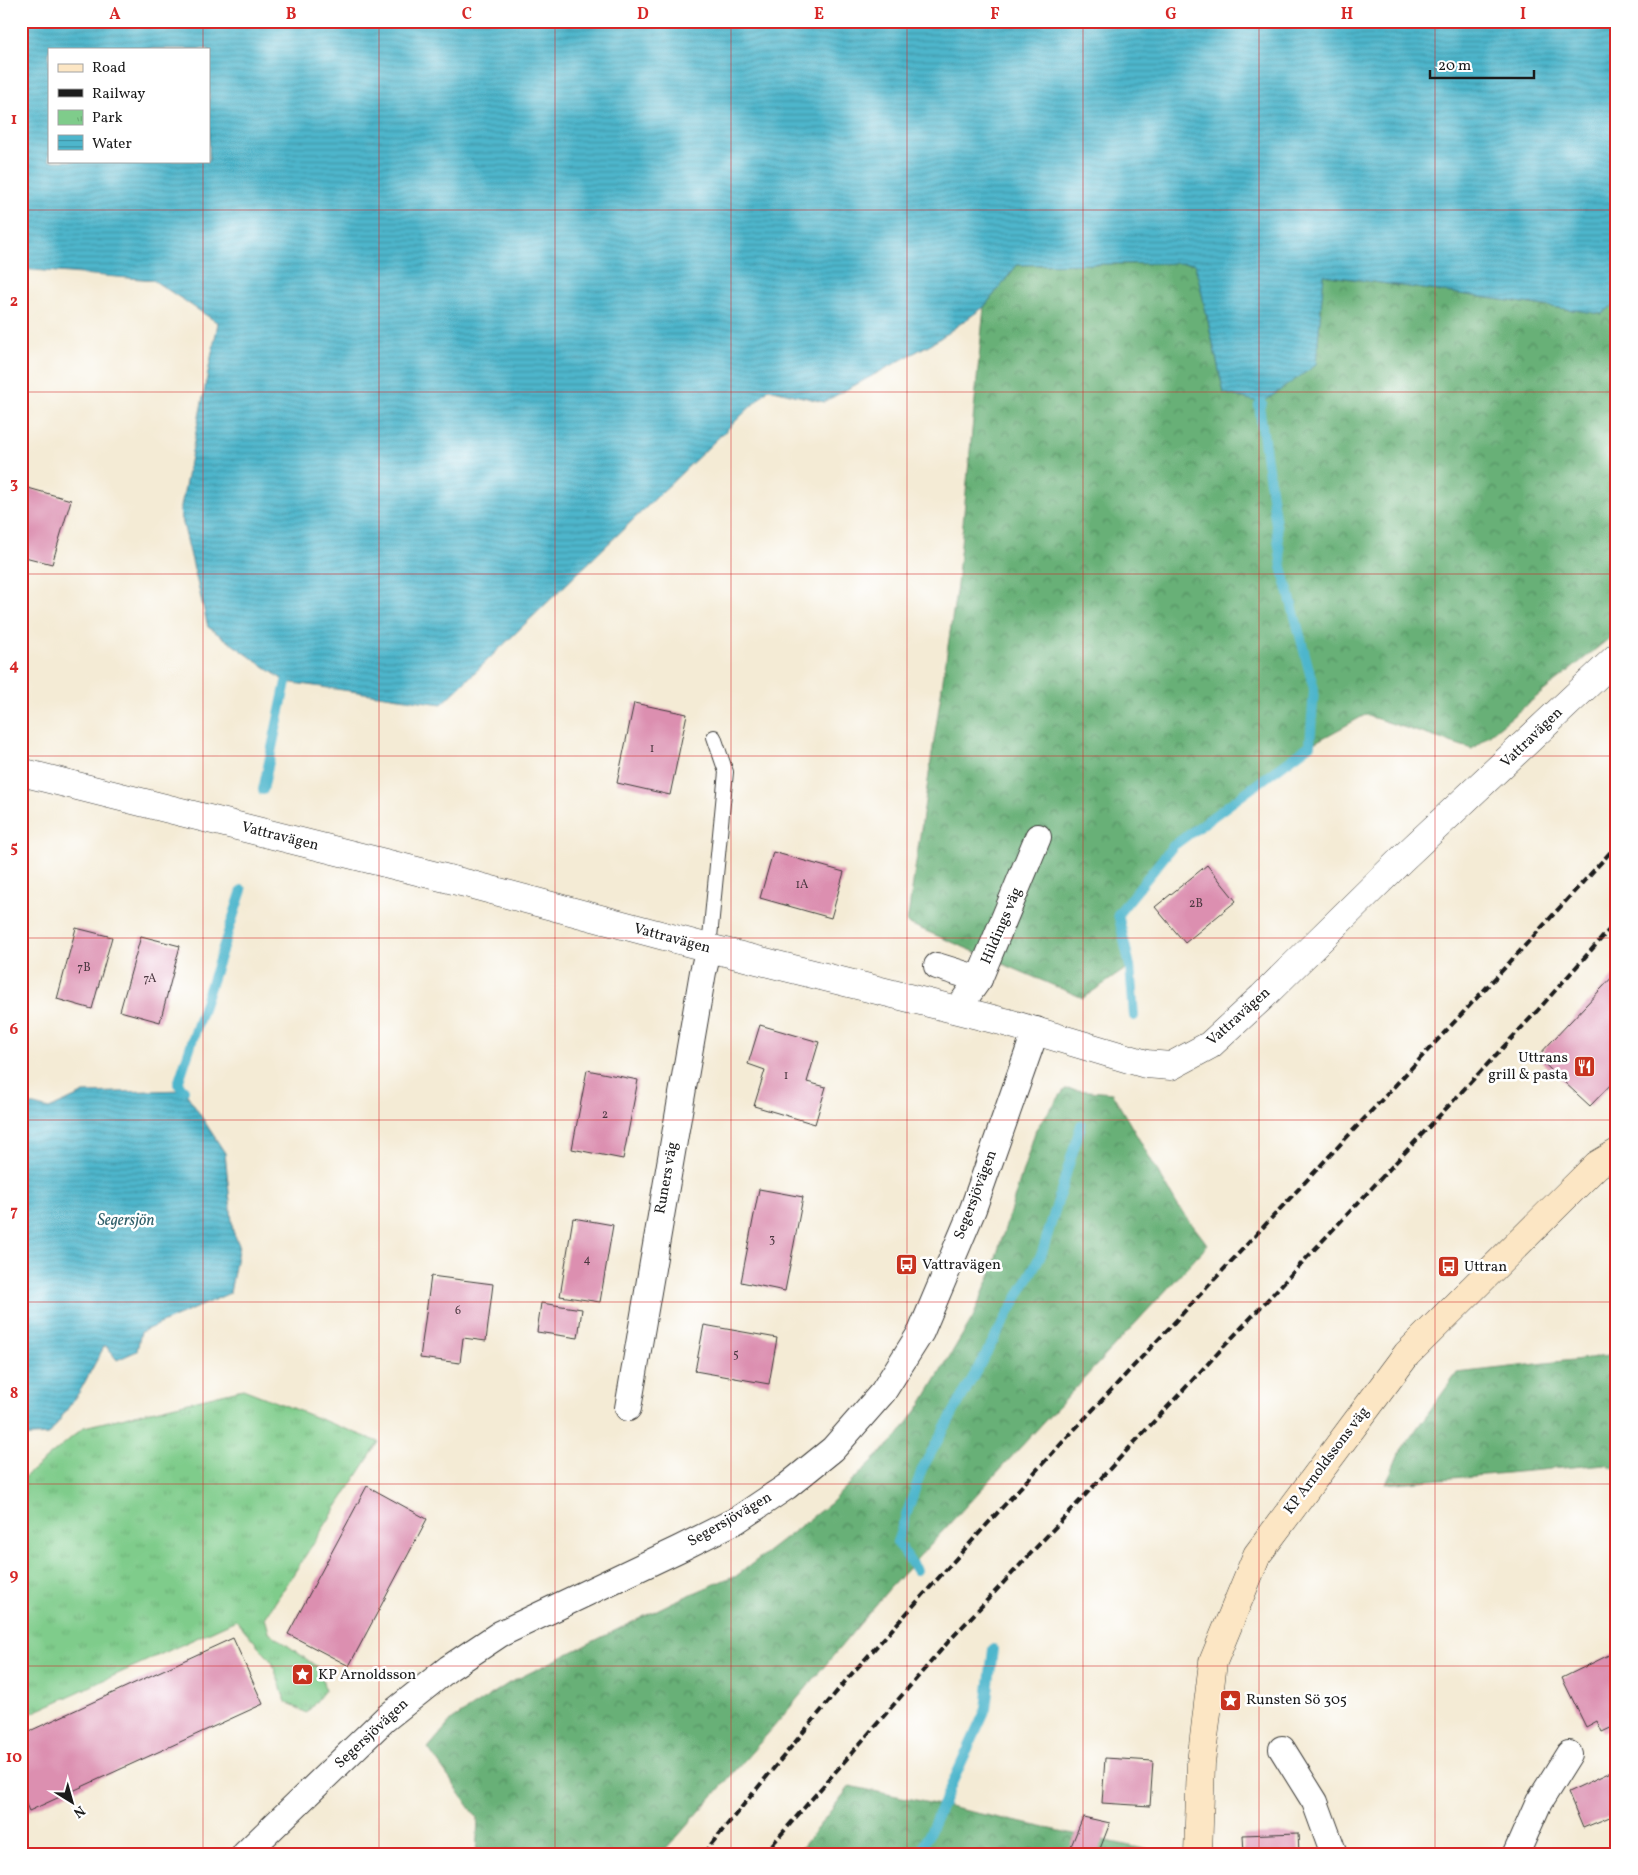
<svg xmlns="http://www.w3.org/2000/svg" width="1638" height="1875" font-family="Vollkorn,serif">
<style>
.forest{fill:url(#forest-crowns);stroke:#42664a}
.park{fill:url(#park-tufts);stroke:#4e7454}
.water{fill:url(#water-rules);stroke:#356974;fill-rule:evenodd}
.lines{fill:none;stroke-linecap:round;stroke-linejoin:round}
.stream{stroke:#4eb6cc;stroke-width:10}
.building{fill:#dc8fb0}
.service-casing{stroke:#3c3b38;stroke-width:16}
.minor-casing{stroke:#3c3b38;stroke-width:28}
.tertiary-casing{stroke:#3c3b38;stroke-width:29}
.secondary-casing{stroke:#3c3b38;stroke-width:29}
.service{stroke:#fff;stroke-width:14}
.minor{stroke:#fff;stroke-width:26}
.tertiary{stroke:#fff;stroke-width:28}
.secondary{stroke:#fce6c4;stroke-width:28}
.rail{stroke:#1c1c1c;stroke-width:4;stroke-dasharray:8 4;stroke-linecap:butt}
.grid{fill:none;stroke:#d62828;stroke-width:1;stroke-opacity:0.55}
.labels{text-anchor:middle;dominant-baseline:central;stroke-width:5;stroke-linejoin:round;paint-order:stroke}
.number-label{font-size:12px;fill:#4c3941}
.street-label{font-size:15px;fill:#1c1c1c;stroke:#fff}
.poi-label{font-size:15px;fill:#1c1c1c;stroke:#fff;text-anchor:start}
.water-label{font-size:16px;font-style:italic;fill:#32616b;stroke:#fff}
.neatline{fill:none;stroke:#d62828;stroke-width:2}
.grid-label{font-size:16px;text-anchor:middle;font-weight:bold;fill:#d62828}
</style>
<defs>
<pattern id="forest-crowns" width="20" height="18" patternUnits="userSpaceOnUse" patternTransform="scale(1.25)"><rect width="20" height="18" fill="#67b077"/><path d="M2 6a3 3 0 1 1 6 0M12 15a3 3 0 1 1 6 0" fill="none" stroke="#548e61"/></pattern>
<pattern id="park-tufts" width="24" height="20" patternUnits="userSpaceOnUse" patternTransform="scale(1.25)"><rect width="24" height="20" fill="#7fcc8b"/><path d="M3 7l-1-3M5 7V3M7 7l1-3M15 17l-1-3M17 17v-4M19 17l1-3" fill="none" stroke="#6daf77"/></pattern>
<pattern id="water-rules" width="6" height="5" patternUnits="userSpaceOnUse" patternTransform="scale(1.25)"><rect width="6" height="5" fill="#4eb6cc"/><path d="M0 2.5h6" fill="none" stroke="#4093a5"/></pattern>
</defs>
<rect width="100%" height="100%" fill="#fff"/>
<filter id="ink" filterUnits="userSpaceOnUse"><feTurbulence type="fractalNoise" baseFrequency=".02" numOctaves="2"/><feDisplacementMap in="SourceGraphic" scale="10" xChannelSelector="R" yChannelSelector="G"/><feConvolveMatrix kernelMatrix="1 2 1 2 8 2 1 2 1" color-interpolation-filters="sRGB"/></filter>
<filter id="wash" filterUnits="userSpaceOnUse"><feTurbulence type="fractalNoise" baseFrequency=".0096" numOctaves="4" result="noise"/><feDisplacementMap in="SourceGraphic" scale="20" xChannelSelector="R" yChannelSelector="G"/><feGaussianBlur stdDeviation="1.12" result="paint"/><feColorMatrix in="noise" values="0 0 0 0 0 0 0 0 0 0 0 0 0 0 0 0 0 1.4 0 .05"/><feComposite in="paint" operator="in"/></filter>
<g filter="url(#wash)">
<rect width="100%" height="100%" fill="#f4ebd5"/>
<g class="forest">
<polygon points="1195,263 1224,393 1316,365 1323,275 1602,314 1617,302 1617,632 1472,749 1365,715 1310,745 1173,846 1118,914 1130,966 1083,998 907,923 957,585 984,307 1017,265"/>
<polygon points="1065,1089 1112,1093 1178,1206 1208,1245 889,1589 772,1729 662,1854 476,1854 478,1819 428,1748 452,1720 509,1683 673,1602 731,1577 735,1577 829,1504 899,1435 920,1406 973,1317 990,1276 1036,1129"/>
<polygon points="1617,1355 1617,1470 1605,1464 1386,1484 1399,1453 1457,1373"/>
<polygon points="850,1786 1149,1850 1149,1854 797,1854"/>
</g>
<polygon class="park" points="243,1389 379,1442 265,1618 269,1632 320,1669 325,1690 307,1713 286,1702 272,1662 236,1620 21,1718 21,1480 84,1427"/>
<g class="water">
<path d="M21,21h1596v281l-15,12 -278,-39 -8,90 -54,38 -38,-10 -29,-130 -178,2 -33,42 -48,34 -112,61 -55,-13 -327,315 -156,-22 -78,-55 -28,-116 38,-188 -65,-43 -132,-11zM49,49h160v112h-160z"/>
<polygon points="184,1090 225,1153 233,1231 239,1245 230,1293 141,1332 137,1351 117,1360 105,1345 80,1391 49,1435 21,1437 21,1105 34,1105 49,1109 84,1093"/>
</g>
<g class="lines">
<g class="stream">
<polyline points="263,790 286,682"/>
<polyline points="1134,1016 1130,966 1118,914 1173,846 1310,745 1314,689 1282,567 1259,405 1262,403"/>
<polyline points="184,1090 178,1084 242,890"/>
<polyline points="916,1570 897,1542 922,1469 1042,1253 1081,1125"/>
<polyline points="920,1854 986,1709 993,1649"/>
</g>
</g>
<g id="blocks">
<g class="building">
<polygon points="21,486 71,500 52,564 21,556"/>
<polygon points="634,703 687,714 670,795 617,783"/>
<polygon points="773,852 844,872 831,918 760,898"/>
<polygon points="1207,865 1236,901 1185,943 1155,907"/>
<polygon points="76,928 112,937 92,1009 57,999"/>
<polygon points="141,936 180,946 160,1022 120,1011"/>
<polygon points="1617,972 1617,1078 1590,1106 1537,1057"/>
<polygon points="760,1025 819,1042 807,1082 826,1087 815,1124 754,1106 765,1070 748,1064"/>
<polygon points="587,1070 638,1080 623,1159 572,1149"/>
<polygon points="759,1189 803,1197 785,1291 741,1282"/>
<polygon points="573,1218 613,1225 600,1302 560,1296"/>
<polygon points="431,1276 493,1284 486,1341 463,1338 460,1363 420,1358"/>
<polygon points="541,1303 582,1309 578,1338 537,1332"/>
<polygon points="704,1325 777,1338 769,1384 695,1371"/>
<polygon points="367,1486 427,1519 349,1666 288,1634"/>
<polygon points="233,1638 263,1704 29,1811 21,1793 21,1735"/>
<polygon points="1617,1651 1617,1725 1602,1732 1597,1721 1586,1727 1562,1678"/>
<polygon points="1105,1758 1153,1761 1150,1806 1102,1803"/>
<polygon points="1617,1769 1617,1814 1583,1828 1568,1792"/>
<polygon points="1083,1817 1110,1823 1098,1854 1081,1854 1069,1851"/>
<polygon points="1298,1833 1299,1854 1244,1854 1243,1835"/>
</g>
</g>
</g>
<g filter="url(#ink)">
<use href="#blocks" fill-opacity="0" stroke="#3c3b38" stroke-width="1"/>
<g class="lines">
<defs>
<polyline id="service" points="709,948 726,772 714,737"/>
<g id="minor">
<polyline points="937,966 979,979"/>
<polyline points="957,1010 979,979 1038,837"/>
<polyline points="628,1408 703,972 709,948"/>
<polyline points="1282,1749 1315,1802 1334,1854"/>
<polyline points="245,1854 385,1719 449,1668 500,1634 679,1549 737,1520 786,1487 833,1449 883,1392 921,1332 973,1209 1036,1030"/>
<polyline points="1516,1854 1539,1802 1569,1754"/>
</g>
<polyline id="tertiary" points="21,772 469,884 709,948 1005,1022 1146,1064 1171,1066 1210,1045 1262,997 1403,858 1617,657"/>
<polyline id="secondary" points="1198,1854 1201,1763 1213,1662 1257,1555 1407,1354 1597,1165 1617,1153"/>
</defs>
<use href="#service" class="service-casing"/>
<use href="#minor" class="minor-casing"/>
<use href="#tertiary" class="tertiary-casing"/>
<use href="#secondary" class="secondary-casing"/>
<use href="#service" class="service"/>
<use href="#minor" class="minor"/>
<use href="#tertiary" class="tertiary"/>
<use href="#secondary" class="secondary"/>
<g class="rail">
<polyline points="703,1854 848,1678 1019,1489 1499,974 1617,845"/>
<polyline points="764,1854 949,1641 1538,1010 1617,921"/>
</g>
</g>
</g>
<path class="grid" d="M203,21v28M379,21v1833M555,21v1833M731,21v1833M907,21v1833M1083,21v1833M1259,21v1833M1435,21v1833M203,161v1693M21,210h1596M21,392h1596M21,574h1596M21,756h1596M21,938h1596M21,1120h1596M21,1302h1596M21,1484h1596M21,1666h1596"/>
<defs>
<symbol id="restaurant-square" viewBox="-11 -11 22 22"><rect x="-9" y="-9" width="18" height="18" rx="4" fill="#c8321e" stroke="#fff"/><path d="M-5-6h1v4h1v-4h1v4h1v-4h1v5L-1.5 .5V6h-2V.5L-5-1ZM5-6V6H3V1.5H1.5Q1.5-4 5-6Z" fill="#fff"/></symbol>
<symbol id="bus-square" viewBox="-11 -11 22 22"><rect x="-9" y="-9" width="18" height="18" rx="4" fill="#c8321e" stroke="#fff"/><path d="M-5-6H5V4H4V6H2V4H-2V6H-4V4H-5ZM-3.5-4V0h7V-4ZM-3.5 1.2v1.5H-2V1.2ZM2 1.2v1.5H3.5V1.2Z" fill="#fff"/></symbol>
<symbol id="sight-square" viewBox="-11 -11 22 22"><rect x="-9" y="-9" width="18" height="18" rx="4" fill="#c8321e" stroke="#fff"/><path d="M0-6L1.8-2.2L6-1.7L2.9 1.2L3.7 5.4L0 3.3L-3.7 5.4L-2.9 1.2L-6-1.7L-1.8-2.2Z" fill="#fff"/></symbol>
</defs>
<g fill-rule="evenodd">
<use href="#restaurant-square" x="1572" y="1054" width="25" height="25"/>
<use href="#bus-square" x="894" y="1252" width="25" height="25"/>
<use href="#bus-square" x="1436" y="1254" width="25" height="25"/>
<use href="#sight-square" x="290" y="1662" width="25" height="25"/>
<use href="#sight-square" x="1218" y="1688" width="25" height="25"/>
</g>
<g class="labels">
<g class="number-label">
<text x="652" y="749">1</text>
<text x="802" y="885">1A</text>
<text x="1196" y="904">2B</text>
<text x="84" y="968">7B</text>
<text x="150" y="979">7A</text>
<text x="786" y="1076">1</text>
<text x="605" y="1115">2</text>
<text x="772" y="1240">3</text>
<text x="587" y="1260">4</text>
<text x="458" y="1311">6</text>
<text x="736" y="1355">5</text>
</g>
<g class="street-label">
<text transform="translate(1532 738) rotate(-44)">Vattravägen</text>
<text transform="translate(280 837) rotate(14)">Vattravägen</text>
<text transform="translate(1002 926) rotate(-67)">Hildings väg</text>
<text transform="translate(672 939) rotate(15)">Vattravägen</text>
<text transform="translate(1239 1017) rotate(-42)">Vattravägen</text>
<text transform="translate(667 1178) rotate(-80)">Runers väg</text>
<text transform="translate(976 1195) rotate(-69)">Segersjövägen</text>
<text transform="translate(1327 1461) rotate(-53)">KP Arnoldssons väg</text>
<text transform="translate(730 1520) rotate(-30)">Segersjövägen</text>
<text transform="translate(372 1734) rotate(-43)">Segersjövägen</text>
</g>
<g class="poi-label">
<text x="1568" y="1058" text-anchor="end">Uttrans<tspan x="1568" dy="17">grill &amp; pasta</tspan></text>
<text x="922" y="1265">Vattravägen</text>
<text x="1464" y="1267">Uttran</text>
<text x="318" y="1675">KP Arnoldsson</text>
<text x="1246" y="1700">Runsten Sö 305</text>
</g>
<g class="water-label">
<text x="126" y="1221">Segersjön</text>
</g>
</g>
<rect width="1638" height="1875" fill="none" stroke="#fff" stroke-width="55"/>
<rect x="48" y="48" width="162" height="115" fill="#ffffff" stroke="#a4a4a4"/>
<rect x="58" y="64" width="25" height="8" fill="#fce6c4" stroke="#a4a4a4"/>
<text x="92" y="72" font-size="15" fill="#1c1c1c">Road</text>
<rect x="58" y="89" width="25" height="8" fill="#1c1c1c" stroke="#a4a4a4"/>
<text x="92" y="98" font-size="15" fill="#1c1c1c">Railway</text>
<rect x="58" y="110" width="25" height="15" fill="url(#park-tufts)" stroke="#a4a4a4"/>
<text x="92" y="122" font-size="15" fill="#1c1c1c">Park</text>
<rect x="58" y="135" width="25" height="15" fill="url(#water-rules)" stroke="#a4a4a4"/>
<text x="92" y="148" font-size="15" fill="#1c1c1c">Water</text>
<g transform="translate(72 1802) rotate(143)" stroke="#ffffff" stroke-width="4" paint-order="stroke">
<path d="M0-4L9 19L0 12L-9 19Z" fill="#1c1c1c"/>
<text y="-8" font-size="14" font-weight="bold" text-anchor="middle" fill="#1c1c1c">N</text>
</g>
<path d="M1430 70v8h104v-8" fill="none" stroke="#1c1c1c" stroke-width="2.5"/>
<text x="1438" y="70" font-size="15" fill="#1c1c1c" stroke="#ffffff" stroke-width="4" paint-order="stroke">20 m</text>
<rect x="28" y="28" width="1582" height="1820" class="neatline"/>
<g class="grid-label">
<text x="115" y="19">A</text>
<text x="291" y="19">B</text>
<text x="467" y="19">C</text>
<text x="643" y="19">D</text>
<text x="819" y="19">E</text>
<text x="995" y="19">F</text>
<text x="1171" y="19">G</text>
<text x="1347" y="19">H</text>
<text x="1523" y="19">I</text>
<text x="14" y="124">1</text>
<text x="14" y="306">2</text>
<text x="14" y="488">3</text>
<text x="14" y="670">4</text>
<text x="14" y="852">5</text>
<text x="14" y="1034">6</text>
<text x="14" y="1216">7</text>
<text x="14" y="1398">8</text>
<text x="14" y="1580">9</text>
<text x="14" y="1762">10</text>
</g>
</svg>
